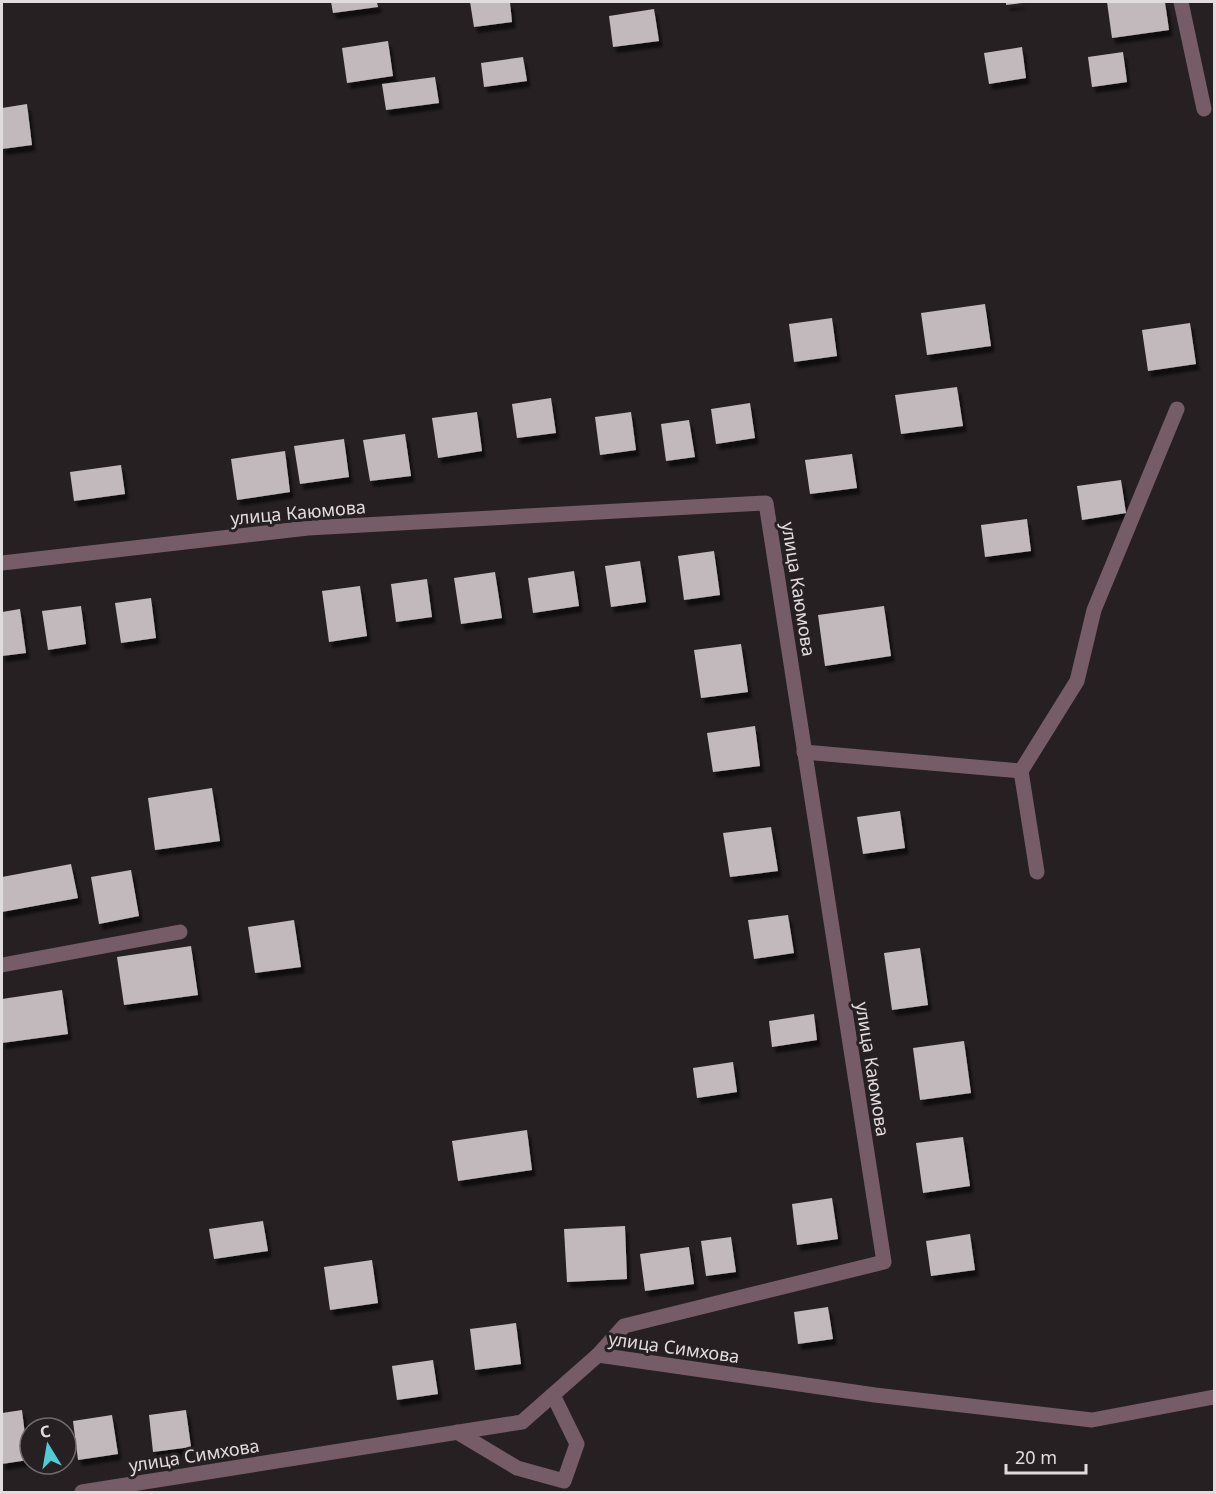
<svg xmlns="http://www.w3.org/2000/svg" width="1216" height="1494" viewBox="0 0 1216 1494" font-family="'Noto Sans',sans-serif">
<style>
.building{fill:#c2b9bc;filter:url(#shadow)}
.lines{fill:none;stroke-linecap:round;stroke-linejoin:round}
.minor{stroke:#765c67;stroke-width:15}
.labels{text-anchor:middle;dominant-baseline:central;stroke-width:6;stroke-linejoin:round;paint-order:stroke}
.street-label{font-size:18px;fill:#e0dbdd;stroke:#262022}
</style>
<defs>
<filter id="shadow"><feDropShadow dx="3.5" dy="6" stdDeviation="1.5" flood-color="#0009"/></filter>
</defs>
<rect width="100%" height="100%" fill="#262022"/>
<!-- building -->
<g class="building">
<polygon points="331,2 377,2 378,7 333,13"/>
<polygon points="470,2 510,2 512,22 474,27"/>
<polygon points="1006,2 1022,2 1022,3 1006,5"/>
<polygon points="1107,2 1165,2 1169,30 1112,38"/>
<polygon points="654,9 659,41 613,47 609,16"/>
<polygon points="388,41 393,76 347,83 342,48"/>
<polygon points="1022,47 1026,78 989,84 984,53"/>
<polygon points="1123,52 1127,82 1092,87 1088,57"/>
<polygon points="523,57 527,81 484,87 481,63"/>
<polygon points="435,77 439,103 386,110 382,84"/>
<polygon points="27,104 32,145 2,149 2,108"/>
<polygon points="985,304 991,346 927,355 921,313"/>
<polygon points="832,318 837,356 794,362 789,324"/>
<polygon points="1190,323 1196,364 1148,371 1142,330"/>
<polygon points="957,387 963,426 901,434 895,395"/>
<polygon points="551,398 556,433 517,438 512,404"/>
<polygon points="750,403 755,438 716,444 711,409"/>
<polygon points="477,412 482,451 438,458 432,418"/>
<polygon points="631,412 636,450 600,455 595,417"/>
<polygon points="689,420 695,457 666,461 661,424"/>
<polygon points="405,434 411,476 370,481 363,440"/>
<polygon points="344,439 349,477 300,484 294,446"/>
<polygon points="285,451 290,492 237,500 231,459"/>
<polygon points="852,454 857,488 810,494 805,460"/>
<polygon points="121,465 125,494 74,501 70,472"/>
<polygon points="1121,480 1126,513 1082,520 1077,486"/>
<polygon points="1027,519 1031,551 985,557 981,525"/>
<polygon points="714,551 720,595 684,600 678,556"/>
<polygon points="640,561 646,602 611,607 605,566"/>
<polygon points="574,571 579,606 533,613 528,578"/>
<polygon points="495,572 502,618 461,624 454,578"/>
<polygon points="427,579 432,617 396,622 391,584"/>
<polygon points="360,586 367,636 329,642 322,591"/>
<polygon points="151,598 156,638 121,643 115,603"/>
<polygon points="81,606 86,644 48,650 42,611"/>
<polygon points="884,606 891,656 825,666 818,615"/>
<polygon points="20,609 26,653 2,656 2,612"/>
<polygon points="741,644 748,692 701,698 694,650"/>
<polygon points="755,726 760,766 713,772 707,733"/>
<polygon points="212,788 220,841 155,850 148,798"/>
<polygon points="900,811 905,848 863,854 857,817"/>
<polygon points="771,827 778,871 730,877 723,833"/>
<polygon points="71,864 78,898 2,912 2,877"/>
<polygon points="131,870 139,916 99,924 91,877"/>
<polygon points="788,915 794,953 754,959 748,920"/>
<polygon points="294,920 301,967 255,973 248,927"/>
<polygon points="191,946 198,995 124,1005 117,957"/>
<polygon points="920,948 928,1005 892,1010 884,953"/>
<polygon points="62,990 68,1034 2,1043 2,999"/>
<polygon points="814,1014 817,1040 772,1047 769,1021"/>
<polygon points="964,1041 971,1093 920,1100 913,1048"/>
<polygon points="733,1062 737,1092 697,1098 693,1068"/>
<polygon points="527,1130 532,1170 458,1181 452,1141"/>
<polygon points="963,1137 970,1186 923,1193 916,1143"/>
<polygon points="832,1198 838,1239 797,1245 792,1204"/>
<polygon points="263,1221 268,1251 214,1259 209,1229"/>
<polygon points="625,1226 627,1279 567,1282 564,1229"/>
<polygon points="970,1234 975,1270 931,1276 926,1241"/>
<polygon points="731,1237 736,1272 706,1276 701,1241"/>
<polygon points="689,1247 694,1284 645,1291 640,1254"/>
<polygon points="372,1260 378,1303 330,1310 324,1267"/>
<polygon points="828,1307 833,1339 798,1344 794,1312"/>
<polygon points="516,1323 521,1364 475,1370 470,1329"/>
<polygon points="433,1360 438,1394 397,1400 392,1366"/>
<polygon points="22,1410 28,1460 2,1464 2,1413"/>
<polygon points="186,1410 191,1447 153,1452 149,1415"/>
<polygon points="112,1415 118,1454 78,1460 73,1421"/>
</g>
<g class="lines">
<!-- minor -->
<g class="minor">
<polyline points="1181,2 1204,109"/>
<polyline points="2,563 308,528 766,503 884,1262 624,1326 598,1355"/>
<polyline points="804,752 1021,771 1077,681 1094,610 1177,409"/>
<polyline points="1021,771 1037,872"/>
<polyline points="2,965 180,932"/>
<polyline points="457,1432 517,1468 564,1481 577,1444 553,1395"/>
<polyline points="82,1492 522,1422 598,1355 875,1395 1092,1420 1214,1397"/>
</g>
</g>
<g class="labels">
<!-- street labels -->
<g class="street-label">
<text transform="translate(298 512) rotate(-5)">улица Каюмова</text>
<text transform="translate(799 589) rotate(81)">улица Каюмова</text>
<text transform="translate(873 1069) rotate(81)">улица Каюмова</text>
<text transform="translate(674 1347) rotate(8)">улица Симхова</text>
<text transform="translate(194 1455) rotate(-9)">улица Симхова</text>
</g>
</g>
<!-- border -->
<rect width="1216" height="1494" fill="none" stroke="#e0dbdd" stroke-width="6"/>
<!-- north arrow -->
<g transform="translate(48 1446) rotate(349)"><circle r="28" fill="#262022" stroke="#706b6d" stroke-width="1.5"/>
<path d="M0-4.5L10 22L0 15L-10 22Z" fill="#51ccd4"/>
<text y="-9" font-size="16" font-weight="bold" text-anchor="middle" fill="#e0dbdd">С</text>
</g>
<!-- scale -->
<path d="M1006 1464v9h80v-9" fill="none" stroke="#e0dbdd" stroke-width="3"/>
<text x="1015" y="1464" font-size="18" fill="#e0dbdd" stroke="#262022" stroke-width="4.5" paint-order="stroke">20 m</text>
</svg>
